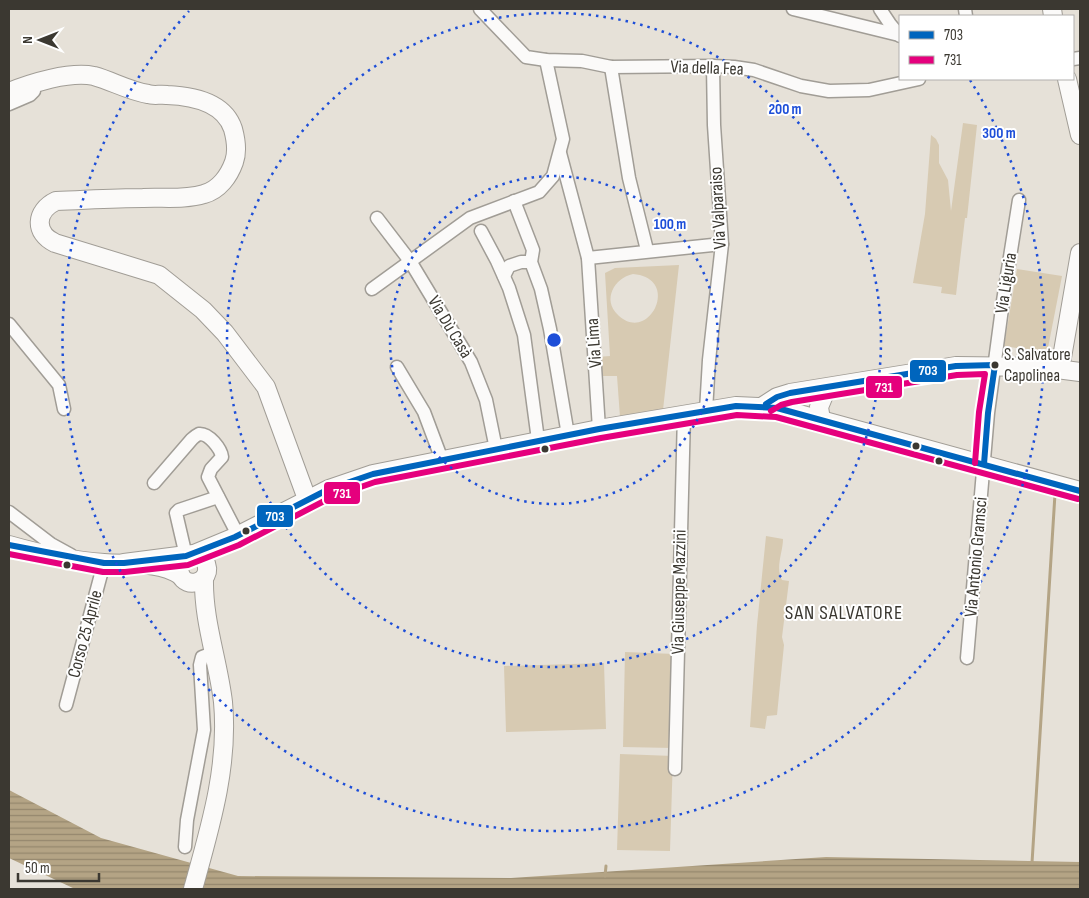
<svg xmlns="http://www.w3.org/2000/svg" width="1089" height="898" viewBox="0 0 1089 898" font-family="'Sofia Sans Condensed',sans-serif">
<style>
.green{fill:#d7cab2;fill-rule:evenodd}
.water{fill:url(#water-rules)}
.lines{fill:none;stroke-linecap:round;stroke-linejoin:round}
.stream{stroke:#b4a485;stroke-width:3}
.street-casing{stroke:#a19d96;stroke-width:15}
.secondary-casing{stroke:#a19d96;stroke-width:20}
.street{stroke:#fbfaf9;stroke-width:12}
.secondary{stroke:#fbfaf9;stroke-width:18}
.bus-1-casing{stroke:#fff;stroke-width:10}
.bus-2-casing{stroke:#fff;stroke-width:10}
.bus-1{stroke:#0065bd;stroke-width:6}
.bus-2{stroke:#e5007d;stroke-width:6}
.ring{fill:none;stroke:#1d4ed8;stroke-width:2.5;stroke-dasharray:2.5 5}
.bus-dot{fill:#3b3831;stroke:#fff;stroke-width:2}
.labels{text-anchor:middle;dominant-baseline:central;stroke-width:4;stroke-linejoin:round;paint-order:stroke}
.bus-label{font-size:17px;fill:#3b3831;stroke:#fff;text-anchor:start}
.street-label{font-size:18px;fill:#3b3831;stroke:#fff}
.quarter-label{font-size:20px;letter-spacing:1px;fill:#3b3831;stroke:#fff}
.centre{fill:#1d4ed8;stroke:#fff;stroke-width:2.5}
.ring-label{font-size:15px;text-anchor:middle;font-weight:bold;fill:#1d4ed8;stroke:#fff;stroke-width:4;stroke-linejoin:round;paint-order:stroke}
.line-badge{stroke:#fff;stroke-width:2}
.badge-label{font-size:14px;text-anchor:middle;font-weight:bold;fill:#fff}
</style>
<defs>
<pattern id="water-rules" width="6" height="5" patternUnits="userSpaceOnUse" patternTransform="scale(1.25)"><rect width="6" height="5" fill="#b4a485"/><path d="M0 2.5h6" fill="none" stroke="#94876d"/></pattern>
</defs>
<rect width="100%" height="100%" fill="#e6e1d8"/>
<!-- green -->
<g class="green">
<polygon points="963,123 977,125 967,218 965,218 956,295 941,293 942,287 913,283 925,214 931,135 936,139 939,145 939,163 948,180 951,211"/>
<path d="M679,265L663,410L620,417L617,376H598L597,357L610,356L605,273L615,268ZM633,274C682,278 649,345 618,315C602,300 614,278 633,274Z"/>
<polygon points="1017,269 1062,276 1047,353 1004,346"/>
<path d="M766,536L783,539C783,552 775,568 782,580L789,581L782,637L784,645L777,715L767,716L765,729L750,727L757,625Z"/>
<polygon points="625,652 675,654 673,748 623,747"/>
<polygon points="604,663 606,729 506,732 504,666"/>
<polygon points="620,754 673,756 670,851 617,850"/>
</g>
<!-- water -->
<polygon class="water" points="9,790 101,838 238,876 511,878 826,857 1080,862 1080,889 75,889 9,858"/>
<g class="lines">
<!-- stream -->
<g class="stream">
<polyline points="1032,863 1055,494"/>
<polyline points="605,876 606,866"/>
</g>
<!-- street casing -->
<g class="street-casing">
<g id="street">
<polyline points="480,9 526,57 546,60 582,61 611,67 713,66 734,67 754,70 801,86 829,91 869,90 919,79"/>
<polyline points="793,9 899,35"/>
<polyline points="880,9 890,24 900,36"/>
<polyline points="965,9 966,16"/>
<polyline points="1073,59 1080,58"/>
<polyline points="611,67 629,178 647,250"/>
<polyline points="9,104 30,95 34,91 34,83"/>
<polyline points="560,153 588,258 599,429"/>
<polyline points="514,201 533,250 531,262 541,289 550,329 568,435"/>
<polyline points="377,218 410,261 471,362 486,400 496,449"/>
<polyline points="481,231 497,261 509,288 524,335 538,440"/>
<polyline points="588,258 722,244"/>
<polyline points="504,276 509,266 521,262 531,262"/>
<polyline points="372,289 470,218 539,192 553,176 563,139 546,60"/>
<polyline points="9,324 59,385 64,409"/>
<polyline points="397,367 424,412 442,460"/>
<polyline points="706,411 709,360 722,244 714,125 713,66"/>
<path d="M154,483L192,439C194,437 197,435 199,434C209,433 221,449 222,457L211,469L208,477L238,535"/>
<polyline points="9,512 51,544 71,555"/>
<polyline points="186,556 176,513 179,510 218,497"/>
<polyline points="967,658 988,413 1003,301 1019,200"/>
<polyline points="66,705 104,563"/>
<polyline points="675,769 684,414"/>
<polyline points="185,847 187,820 204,730 200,665 202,657 215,652"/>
</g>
</g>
<!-- secondary casing -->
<g class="secondary-casing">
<g id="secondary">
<polyline points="1052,9 1053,16"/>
<polyline points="1067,79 1080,135"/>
<path d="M9,92C31,83 70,71 94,76C112,81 129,91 148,94C154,96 160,94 167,95C192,96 224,102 233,129C236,140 238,151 234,162C229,176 219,190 204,194C185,200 163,197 143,198C114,198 85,200 56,201C35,211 34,233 55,243L159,275L203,310L225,333L266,387L307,499"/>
<polyline points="1060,369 1080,253"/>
<polyline points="763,406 777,397 790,393 956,366 1041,367 1080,372"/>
<polyline points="821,420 819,407 824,395"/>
<path d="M9,545C37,553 75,561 104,563C129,565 158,561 180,575"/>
<polyline points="124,563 194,554 235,537 329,489 373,474 599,429 736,406 777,408 1080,491"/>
<path d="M180,564C174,593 219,586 204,559L194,554"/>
<path d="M193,889C210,828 229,766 223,702C218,660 203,621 204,578"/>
</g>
</g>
<!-- street -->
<use href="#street" class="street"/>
<!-- secondary -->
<use href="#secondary" class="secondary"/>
<!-- bus-1 casing -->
<g class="bus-1-casing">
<g id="bus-1">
<polyline points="766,404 777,397 790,393 956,366 995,365 988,413 984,464"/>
<polyline points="9,545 104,563 124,563 186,556 235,537 329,489 373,474 599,429 736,406 777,408 1080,491"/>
</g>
</g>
<!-- bus-2 casing -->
<g class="bus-2-casing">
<g id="bus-2">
<polyline points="771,411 781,405 792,402 957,375 985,374 979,412 975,463"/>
<polyline points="9,554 103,572 125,572 188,565 239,545 332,497 375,482 601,438 737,415 776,417 1078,499"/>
</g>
</g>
<!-- bus-1 -->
<use href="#bus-1" class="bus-1"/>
<!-- bus-2 -->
<use href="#bus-2" class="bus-2"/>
</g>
<!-- distance rings -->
<g class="ring">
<circle cx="554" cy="340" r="164"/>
<circle cx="554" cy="340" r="327"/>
<path d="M970 80A491 491 0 1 1 189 11"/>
</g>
<!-- markers -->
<g class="bus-dot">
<circle cx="995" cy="365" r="4.5"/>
<circle cx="916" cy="446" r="4.5"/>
<circle cx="545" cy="449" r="4.5"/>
<circle cx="939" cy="461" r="4.5"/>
<circle cx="246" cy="531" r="4.5"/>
<circle cx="67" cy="565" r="4.5"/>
</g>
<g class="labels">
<!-- bus labels -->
<g class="bus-label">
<text x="1004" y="355">S. Salvatore<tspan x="1004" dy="21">Capolinea</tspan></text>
</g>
<!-- street labels -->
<g class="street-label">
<text transform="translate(707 68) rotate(2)">Via della Fea</text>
<text transform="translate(718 208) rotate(-93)">Via Valparaiso</text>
<text transform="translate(1006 283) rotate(-81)">Via Liguria</text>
<text transform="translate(450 327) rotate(59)">Via Dù Casà</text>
<text transform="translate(594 343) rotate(-94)">Via Lima</text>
<text transform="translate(976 557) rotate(-85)">Via Antonio Gramsci</text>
<text transform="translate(679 592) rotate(-89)">Via Giuseppe Mazzini</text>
<text transform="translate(85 634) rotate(-75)">Corso 25 Aprile</text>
</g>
<!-- quarter labels -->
<g class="quarter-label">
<text x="844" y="613">SAN SALVATORE</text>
</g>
</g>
<circle cx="554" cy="340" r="8" class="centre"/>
<g class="ring-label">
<text x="785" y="114">200 m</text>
<text x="999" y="138">300 m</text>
<text x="670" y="229">100 m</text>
</g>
<g class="line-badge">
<rect x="909" y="359" width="38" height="24" rx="5" fill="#0065bd"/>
<rect x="865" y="375" width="38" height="24" rx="5" fill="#e5007d"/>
<rect x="323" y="481" width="38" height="24" rx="5" fill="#e5007d"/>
<rect x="256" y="504" width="38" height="24" rx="5" fill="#0065bd"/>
</g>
<g class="badge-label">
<text x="928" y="375">703</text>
<text x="884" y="392">731</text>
<text x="342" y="498">731</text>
<text x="275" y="521">703</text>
</g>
<!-- border -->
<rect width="1089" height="898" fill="none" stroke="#3b3831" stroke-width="20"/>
<!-- legend -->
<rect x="899" y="15" width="175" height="65" fill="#ffffff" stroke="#b1afad"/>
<rect x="909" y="31" width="25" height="8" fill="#0065bd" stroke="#b1afad"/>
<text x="944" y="40" font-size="15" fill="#3b3831">703</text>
<rect x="909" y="56" width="25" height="8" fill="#e5007d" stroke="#b1afad"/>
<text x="944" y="65" font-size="15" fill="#3b3831">731</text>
<!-- north arrow -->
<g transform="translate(40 40) rotate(270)" stroke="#ffffff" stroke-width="4" paint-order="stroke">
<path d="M0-4L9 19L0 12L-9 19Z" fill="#3b3831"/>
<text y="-8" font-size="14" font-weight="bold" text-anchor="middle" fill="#3b3831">N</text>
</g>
<!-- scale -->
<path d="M18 873v8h81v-8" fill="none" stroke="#3b3831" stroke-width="2.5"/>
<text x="25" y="873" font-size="15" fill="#3b3831" stroke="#ffffff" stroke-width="4" paint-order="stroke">50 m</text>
</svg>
